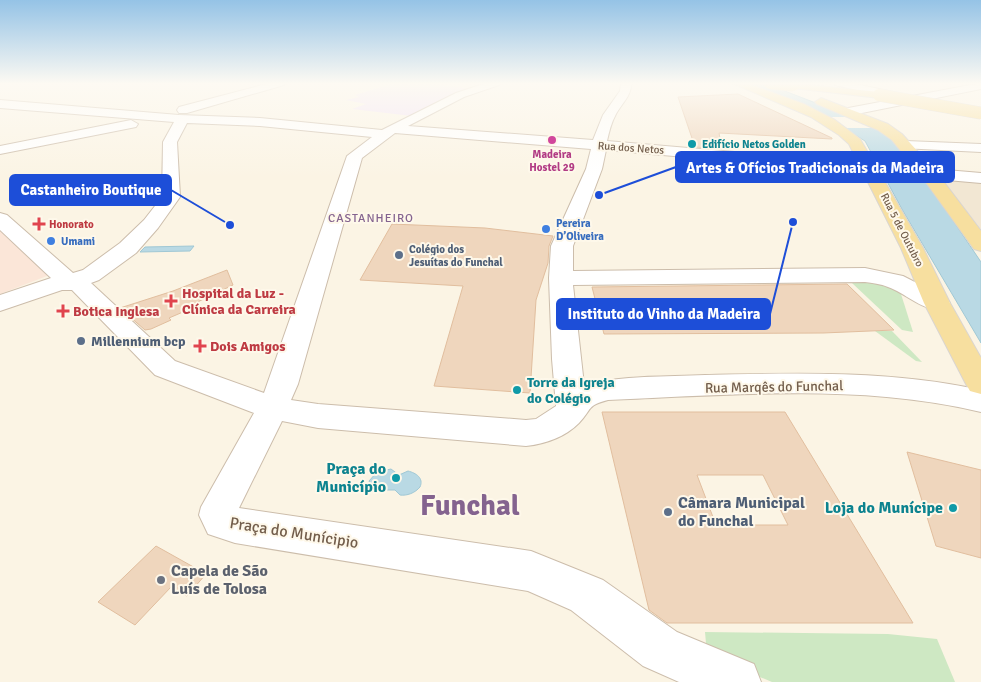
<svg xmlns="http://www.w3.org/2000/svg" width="981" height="682" viewBox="0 0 981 682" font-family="Signika,sans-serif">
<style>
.residential{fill:#f2e7d3}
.commercial{fill:#fbe6d8}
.education{fill:#f1e1f7}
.green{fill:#cee8c3}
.water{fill:#b9d9e4;stroke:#a0c8d5}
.pier{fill:#fbf4e4}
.building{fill:#efd6bd;stroke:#e1be9e;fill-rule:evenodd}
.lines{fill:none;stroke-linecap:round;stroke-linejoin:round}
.minor-casing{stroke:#ccbdab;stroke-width:2}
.major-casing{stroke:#dad5d0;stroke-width:2}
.minor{fill:#fff;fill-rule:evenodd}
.major{fill:#f7df9f;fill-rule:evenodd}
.major-bridge-casing{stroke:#dad5d0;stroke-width:13;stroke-linecap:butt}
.major-bridge{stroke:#f7df9f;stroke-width:12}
.hotel-dot{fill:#d1479c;stroke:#fef8ea;stroke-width:2}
.culture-dot{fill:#0f9aa8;stroke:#fef8ea;stroke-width:2}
.health-dot{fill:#e0444e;stroke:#fef8ea;stroke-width:2}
.shop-dot{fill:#3f7fe0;stroke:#fef8ea;stroke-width:2}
.service-dot{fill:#5c6f8a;stroke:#fef8ea;stroke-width:2}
.worship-dot{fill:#6b7280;stroke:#fef8ea;stroke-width:2}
.labels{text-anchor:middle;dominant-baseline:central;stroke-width:4;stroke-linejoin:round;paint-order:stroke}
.far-culture-label{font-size:11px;font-weight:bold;fill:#0d838f;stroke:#fef8ea;text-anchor:start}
.far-street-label{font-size:11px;fill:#725d4b;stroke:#fef8ea}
.far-hotel-label{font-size:11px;font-weight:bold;fill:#b23c85;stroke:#fef8ea}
.far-shop-label{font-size:11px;font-weight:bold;fill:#366cbe;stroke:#fef8ea;text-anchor:start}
.far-health-label{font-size:11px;font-weight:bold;fill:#be3a42;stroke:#fef8ea;text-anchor:start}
.far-service-label{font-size:11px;font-weight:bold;fill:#4e5e75;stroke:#fef8ea;text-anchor:start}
.far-neighbourhood-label{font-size:12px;letter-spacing:1px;fill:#84638f;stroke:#fef8ea}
.health-label{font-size:14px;font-weight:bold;fill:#be3a42;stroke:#fef8ea;text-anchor:start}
.service-label{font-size:14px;font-weight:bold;fill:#4e5e75;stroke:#fef8ea;text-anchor:start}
.culture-label{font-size:14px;font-weight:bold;fill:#0d838f;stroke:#fef8ea;text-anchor:start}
.street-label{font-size:14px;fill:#725d4b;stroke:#fef8ea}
.near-culture-label{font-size:16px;font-weight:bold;fill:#0d838f;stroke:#fef8ea;text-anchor:end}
.near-service-label{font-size:16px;font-weight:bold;fill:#4e5e75;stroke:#fef8ea;text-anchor:start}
.near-street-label{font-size:16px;fill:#725d4b;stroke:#fef8ea}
.near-worship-label{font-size:16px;font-weight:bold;fill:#5b616d;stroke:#fef8ea;text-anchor:start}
.near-town-label{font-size:29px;font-weight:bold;fill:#84638f;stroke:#fef8ea}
.leader{fill:none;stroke:#1d4ed8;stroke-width:2}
.callout-dot{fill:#1d4ed8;stroke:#fef8ea;stroke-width:2}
.callout{fill:#1d4ed8;stroke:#1d4ed8;stroke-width:2}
.callout-label{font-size:15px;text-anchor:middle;font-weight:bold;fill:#fff}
</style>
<rect width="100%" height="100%" fill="#fbf4e4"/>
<!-- residential -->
<polygon class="residential" points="940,178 981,180 981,229"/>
<!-- commercial -->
<polygon class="commercial" points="0,228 47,274 47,276 0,294"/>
<!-- education -->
<polygon class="education" points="395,83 429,83 471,89 412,116 352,109 366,104 346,100 359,97 355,95"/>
<!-- green -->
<g class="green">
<polygon points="875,282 897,290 901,294 913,332 902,330 852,283"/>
<polygon points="875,331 892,331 922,362 916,361"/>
<polygon points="705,632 888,634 937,639 955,682 772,682 707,655"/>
</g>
<!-- water -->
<g class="water">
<polygon points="745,83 764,83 852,117 889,135 923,176 981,262 981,343 903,211 865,141 828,118"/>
<polygon points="194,246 190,251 140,252 145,247"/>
<path d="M391,469L399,475L408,471C416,473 424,478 420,487C415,493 407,496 400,495L395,490H387L382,493L372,487L369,481L377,472Z"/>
</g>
<!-- pier -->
<polygon class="pier" points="828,117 852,117 877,128 847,128"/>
<!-- building -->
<g class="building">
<polygon points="738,94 832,138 832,139 719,133 722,149 695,147 678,97"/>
<polygon points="392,224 485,228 553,236 549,246 548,263 536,300 530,393 434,386 463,286 360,280"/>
<polygon points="227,270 233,285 187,307 190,309 169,318 171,320 151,329 145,330 120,308 173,291"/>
<polygon points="847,284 894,330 823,333 604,334 592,287"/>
<path d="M602,412H785L913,623H667L649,610ZM697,475H763L788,525H716Z"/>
<polygon points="907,452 981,470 981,558 936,546"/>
<polygon points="156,546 206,574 187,596 171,587 135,625 98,602"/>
</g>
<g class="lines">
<!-- minor casing -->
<g class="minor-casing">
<g id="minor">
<polygon points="270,83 285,83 284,85 187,113 179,113 177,110 179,107"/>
<path d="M486,83H500L499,85L464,97L408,126L593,140L603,115L620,91L621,83H631C632,95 622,103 616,114C611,123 609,132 607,141L981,173V183L606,150L602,169L573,246V271L865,268L903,276L946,298L950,303L946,308C924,314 908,294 888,287C881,284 872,283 865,282L573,285L584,385C623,375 665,377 705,375C797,373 890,370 981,390V412C860,383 732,395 608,400C586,406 593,408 579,423C565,437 545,444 526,446L318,428L282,421L239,508L531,551L603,580L677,632L754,664L761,682H679L643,666L571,610L528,591L235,543L208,534L199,515L201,507L254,413L155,375L72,290H62L0,311V295L51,278L0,230V213L7,215L73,273L83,270L120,243L144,220L162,197L163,142L174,122L0,108V100L179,115L260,118L382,130L456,93ZM187,123L260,126L372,137L347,156L264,393L175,361L91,283L99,280L136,253L158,228L180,197L177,142ZM395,133L591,149L586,169L551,246L549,278L552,359L556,406L536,419L526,420L318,404L291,400L298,384L362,158Z"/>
<polygon points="834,83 851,83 912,96 981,83 981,89 847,116 841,112 843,109 896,99 835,85"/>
<polygon points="131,120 138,124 136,127 0,154 0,146"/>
<polygon points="906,141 981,144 981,152 901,148 899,145 901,142"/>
</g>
</g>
<!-- major casing -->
<g class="major-casing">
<g id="major">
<polygon points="732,83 746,83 804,104 835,120 860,139 923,248 950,303 981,358 981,394 970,391 966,384 924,303 901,248 849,144 839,135 811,117"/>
<polygon points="790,83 879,92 885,95 879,98 793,88 788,85"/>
<polygon points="821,98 888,124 902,134 937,173 981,231 981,251 974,249 925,181 892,140 878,130 817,104 815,102"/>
</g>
</g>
<!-- minor -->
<use href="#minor" class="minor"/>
<!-- major -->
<use href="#major" class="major"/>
<!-- major-bridge casing -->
<g class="major-bridge-casing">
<g id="major-bridge">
<polyline points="770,83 793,85"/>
<polyline points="879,95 981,113"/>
</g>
</g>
<!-- major-bridge -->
<use href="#major-bridge" class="major-bridge"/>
</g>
<!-- sky -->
<linearGradient id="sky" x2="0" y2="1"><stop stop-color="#95c3e6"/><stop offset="0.47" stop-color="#fdfaf3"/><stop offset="1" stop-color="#fdfaf3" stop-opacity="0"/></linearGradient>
<rect width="981" height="178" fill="url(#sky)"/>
<!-- markers -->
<circle class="hotel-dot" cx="552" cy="140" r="5"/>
<g class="culture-dot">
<circle cx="692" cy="144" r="5"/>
<circle cx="517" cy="390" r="5"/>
<circle cx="396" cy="478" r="5"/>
<circle cx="953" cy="508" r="5"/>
</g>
<g class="health-dot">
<path d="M36.5 216.5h5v5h5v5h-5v5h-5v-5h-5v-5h5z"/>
<path d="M168.5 293.5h5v5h5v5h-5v5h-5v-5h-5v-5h5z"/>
<path d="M60.5 303.5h5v5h5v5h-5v5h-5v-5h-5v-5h5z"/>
<path d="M197.5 338.5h5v5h5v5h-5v5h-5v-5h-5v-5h5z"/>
</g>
<g class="shop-dot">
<circle cx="546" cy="229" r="5"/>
<circle cx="51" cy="241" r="5"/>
</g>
<g class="service-dot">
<circle cx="399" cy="255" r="5"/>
<circle cx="81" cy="341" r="5"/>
<circle cx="668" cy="512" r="5"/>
</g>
<circle class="worship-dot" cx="161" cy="580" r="5"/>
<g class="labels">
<!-- far-culture labels -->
<g class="far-culture-label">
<text x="702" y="144">Edifício Netos Golden</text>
</g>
<!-- far-street labels -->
<g class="far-street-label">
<text transform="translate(631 148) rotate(4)">Rua dos Netos</text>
<text transform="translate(902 230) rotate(63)">Rua 5 de Outubro</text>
</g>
<!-- far-hotel labels -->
<g class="far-hotel-label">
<text x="552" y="154">Madeira<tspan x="552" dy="13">Hostel 29</tspan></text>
</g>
<!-- far-shop labels -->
<g class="far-shop-label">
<text x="556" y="223">Pereira<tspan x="556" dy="13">D’Oliveira</tspan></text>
<text x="61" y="241">Umami</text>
</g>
<!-- far-health labels -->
<g class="far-health-label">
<text x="49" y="224">Honorato</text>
</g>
<!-- far-service labels -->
<g class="far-service-label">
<text x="409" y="249">Colégio dos<tspan x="409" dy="13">Jesuítas do Funchal</tspan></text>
</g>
<!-- far-neighbourhood labels -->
<g class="far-neighbourhood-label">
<text x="371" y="218">CASTANHEIRO</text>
</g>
<!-- health labels -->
<g class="health-label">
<text x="182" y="293">Hospital da Luz -<tspan x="182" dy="16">Clínica da Carreira</tspan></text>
<text x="73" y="311">Botica Inglesa</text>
<text x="210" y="346">Dois Amigos</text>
</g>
<!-- service labels -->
<g class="service-label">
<text x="91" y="341">Millennium bcp</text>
</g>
<!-- culture labels -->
<g class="culture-label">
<text x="527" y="382">Torre da Igreja<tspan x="527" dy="16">do Colégio</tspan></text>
</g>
<!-- street labels -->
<g class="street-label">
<text transform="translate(774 387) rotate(-1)">Rua Marqês do Funchal</text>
</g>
<!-- near-culture labels -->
<g class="near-culture-label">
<text x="386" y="469">Praça do<tspan x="386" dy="18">Município</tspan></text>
<text x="943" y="508">Loja do Munícipe</text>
</g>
<!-- near-service labels -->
<g class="near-service-label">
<text x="678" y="503">Câmara Municipal<tspan x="678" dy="18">do Funchal</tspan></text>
</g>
<!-- near-street labels -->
<g class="near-street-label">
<text transform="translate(294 533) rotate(9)">Praça do Munícipio</text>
</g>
<!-- near-worship labels -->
<g class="near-worship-label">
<text x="171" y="571">Capela de São<tspan x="171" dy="18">Luís de Tolosa</tspan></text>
</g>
<!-- near-town labels -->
<g class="near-town-label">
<text x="470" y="505">Funchal</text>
</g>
</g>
<!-- callouts -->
<path class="leader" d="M599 195L676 167M230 225L171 190M793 222L770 314"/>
<g class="callout-dot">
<circle cx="599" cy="195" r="5"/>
<circle cx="230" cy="225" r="5"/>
<circle cx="793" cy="222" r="5"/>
</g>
<g class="callout">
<rect x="676" y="152" width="278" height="30" rx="5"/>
<rect x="10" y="175" width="161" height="30" rx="5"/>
<rect x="557" y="299" width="213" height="30" rx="5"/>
</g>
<g class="callout-label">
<text x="815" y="173">Artes &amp; Ofícios Tradicionais da Madeira</text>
<text x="91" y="195">Castanheiro Boutique</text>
<text x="664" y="319">Instituto do Vinho da Madeira</text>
</g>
</svg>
